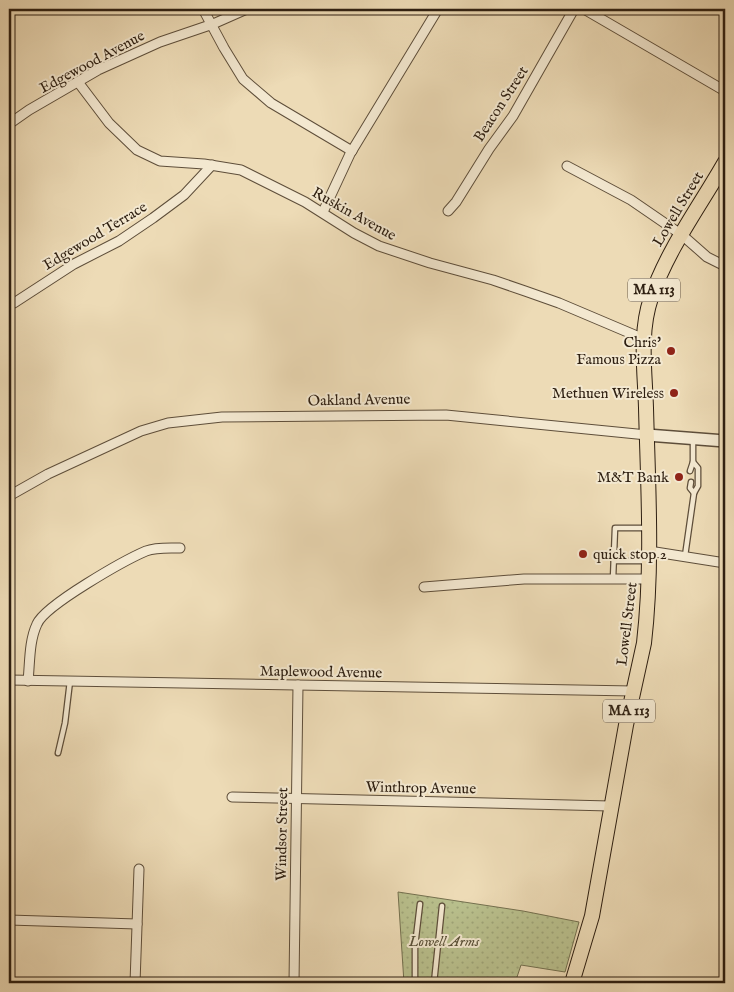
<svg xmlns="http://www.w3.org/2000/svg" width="734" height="992" viewBox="0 0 734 992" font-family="'IM FELL English',serif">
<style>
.garden{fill:url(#garden-dots);stroke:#74704f}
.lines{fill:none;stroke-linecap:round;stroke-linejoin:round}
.service-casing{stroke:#5e4e3a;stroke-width:7}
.minor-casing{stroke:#5e4e3a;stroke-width:11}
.tertiary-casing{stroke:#5e4e3a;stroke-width:14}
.primary-casing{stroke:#2e1f11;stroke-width:16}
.service{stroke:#f3e8d0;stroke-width:4.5}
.minor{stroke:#f3e8d0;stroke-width:9}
.tertiary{stroke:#f3e8d0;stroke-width:11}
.primary{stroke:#eddbb6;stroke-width:14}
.poi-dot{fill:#8f2418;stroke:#f3e8d0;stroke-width:2}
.labels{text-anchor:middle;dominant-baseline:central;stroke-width:4;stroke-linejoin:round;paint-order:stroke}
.shield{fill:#f3e8d0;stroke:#695b4a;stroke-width:1}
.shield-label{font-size:14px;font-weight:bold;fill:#2e1f11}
.street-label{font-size:15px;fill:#2e1f11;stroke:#f3e8d0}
.poi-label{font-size:15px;fill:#2e1f11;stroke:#f3e8d0;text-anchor:end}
.park-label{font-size:15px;font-style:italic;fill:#584f36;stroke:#f3e8d0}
</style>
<defs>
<pattern id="garden-dots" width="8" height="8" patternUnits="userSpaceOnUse" patternTransform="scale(1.25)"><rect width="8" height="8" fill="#b9c08d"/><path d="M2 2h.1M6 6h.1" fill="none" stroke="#9fa579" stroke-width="1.8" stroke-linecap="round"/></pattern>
</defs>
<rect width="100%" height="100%" fill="#eddbb6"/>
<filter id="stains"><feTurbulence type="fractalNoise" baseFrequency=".004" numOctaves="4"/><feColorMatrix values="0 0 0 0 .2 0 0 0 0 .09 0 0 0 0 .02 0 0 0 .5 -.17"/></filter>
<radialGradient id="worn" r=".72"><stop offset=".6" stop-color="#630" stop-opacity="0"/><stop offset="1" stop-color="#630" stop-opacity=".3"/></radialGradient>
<!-- garden -->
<polygon class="garden" points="398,892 523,911 579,922 565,972 521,965 515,983 404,983"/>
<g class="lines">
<!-- service casing -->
<g class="service-casing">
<g id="service">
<polyline points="690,471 693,462"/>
<polyline points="691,482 690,488 694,493"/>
<polyline points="685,556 694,493 698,486 698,468 693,462 693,440"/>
<polyline points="614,561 648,561"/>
<polyline points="613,579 615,528 647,528"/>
<polyline points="58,753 65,723 70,681"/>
<polyline points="415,983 415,946 420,904"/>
<polyline points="434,983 442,906"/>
</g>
</g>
<!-- minor casing -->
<g class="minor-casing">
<g id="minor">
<polyline points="203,9 224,48 243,79 271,103 352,151"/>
<polyline points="584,9 725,91"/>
<polyline points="78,82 109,123 137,150 160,161 204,164 241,170 305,202 354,233 379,246 430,263 493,280 525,291 559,303 644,339"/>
<polyline points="9,124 29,110 98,70 160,42 213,24 247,9"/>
<polyline points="567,166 631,200 682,235 707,257 725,266"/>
<polyline points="448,211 456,202 489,149 513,116 574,9"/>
<polyline points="323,212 350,154 438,9"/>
<polyline points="9,301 14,303 74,264 119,241 153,218 184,195 212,165"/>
<polyline points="9,496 48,474 141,431 168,423 222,417 446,415 647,435"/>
<polyline points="649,551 725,563"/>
<polyline points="424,587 524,579 649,579"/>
<polyline points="9,680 633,691"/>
<path d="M28,681C30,662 29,641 37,624C45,605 125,560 146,551C156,547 169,548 180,548"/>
<polyline points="232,797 610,806"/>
<polyline points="9,920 137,924"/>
<polyline points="135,983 139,869"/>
<polyline points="294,983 298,685"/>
</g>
</g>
<!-- tertiary casing -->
<g class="tertiary-casing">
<polyline id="tertiary" points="647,435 725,441"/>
</g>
<!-- primary casing -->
<g class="primary-casing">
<path id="primary" d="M572,983L592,916L626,725L644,643C653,565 648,486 646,408C645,372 639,333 651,298C667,250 700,206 725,162"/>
</g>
<!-- service -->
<use href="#service" class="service"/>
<!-- minor -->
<use href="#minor" class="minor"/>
<!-- tertiary -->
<use href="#tertiary" class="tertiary"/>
<!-- primary -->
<use href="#primary" class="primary"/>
</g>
<!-- markers -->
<g class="poi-dot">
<circle cx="671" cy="351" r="5"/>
<circle cx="674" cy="393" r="5"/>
<circle cx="679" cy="477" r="5"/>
<circle cx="583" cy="554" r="5"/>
</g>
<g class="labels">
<!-- shield labels -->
<g class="shield">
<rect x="628" y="278.5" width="52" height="23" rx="4"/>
<rect x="603" y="699.5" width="52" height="23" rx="4"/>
</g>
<g class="shield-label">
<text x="654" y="290">MA 113</text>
<text x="629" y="711">MA 113</text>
</g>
<!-- street labels -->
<g class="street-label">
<text transform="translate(92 62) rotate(-28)">Edgewood Avenue</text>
<text transform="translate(501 104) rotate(-57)">Beacon Street</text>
<text transform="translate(678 209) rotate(-59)">Lowell Street</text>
<text transform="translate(354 214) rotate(29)">Ruskin Avenue</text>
<text transform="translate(95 236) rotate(-31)">Edgewood Terrace</text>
<text transform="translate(359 400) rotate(-1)">Oakland Avenue</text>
<text transform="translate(627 624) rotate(-83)">Lowell Street</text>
<text transform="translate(321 672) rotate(1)">Maplewood Avenue</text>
<text transform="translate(421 788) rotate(1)">Winthrop Avenue</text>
<text transform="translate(282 834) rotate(-89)">Windsor Street</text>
</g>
<!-- poi labels -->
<g class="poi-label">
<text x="661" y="342">Chris'<tspan x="661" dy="17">Famous Pizza</tspan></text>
<text x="664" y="393">Methuen Wireless</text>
<text x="669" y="477">M&amp;T Bank</text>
<text x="593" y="554" text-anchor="start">quick stop 2</text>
</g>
<!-- park labels -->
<g class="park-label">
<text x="444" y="941">Lowell Arms</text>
</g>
</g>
<!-- margin -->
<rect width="734" height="992" fill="none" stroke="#eddbb6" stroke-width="30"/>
<rect x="10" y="10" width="714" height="972" fill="none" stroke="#2e1f11" stroke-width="2.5"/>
<rect x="15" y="15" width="704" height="962" fill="none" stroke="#2e1f11"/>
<rect width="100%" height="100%" filter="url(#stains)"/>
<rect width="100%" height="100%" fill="url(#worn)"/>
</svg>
